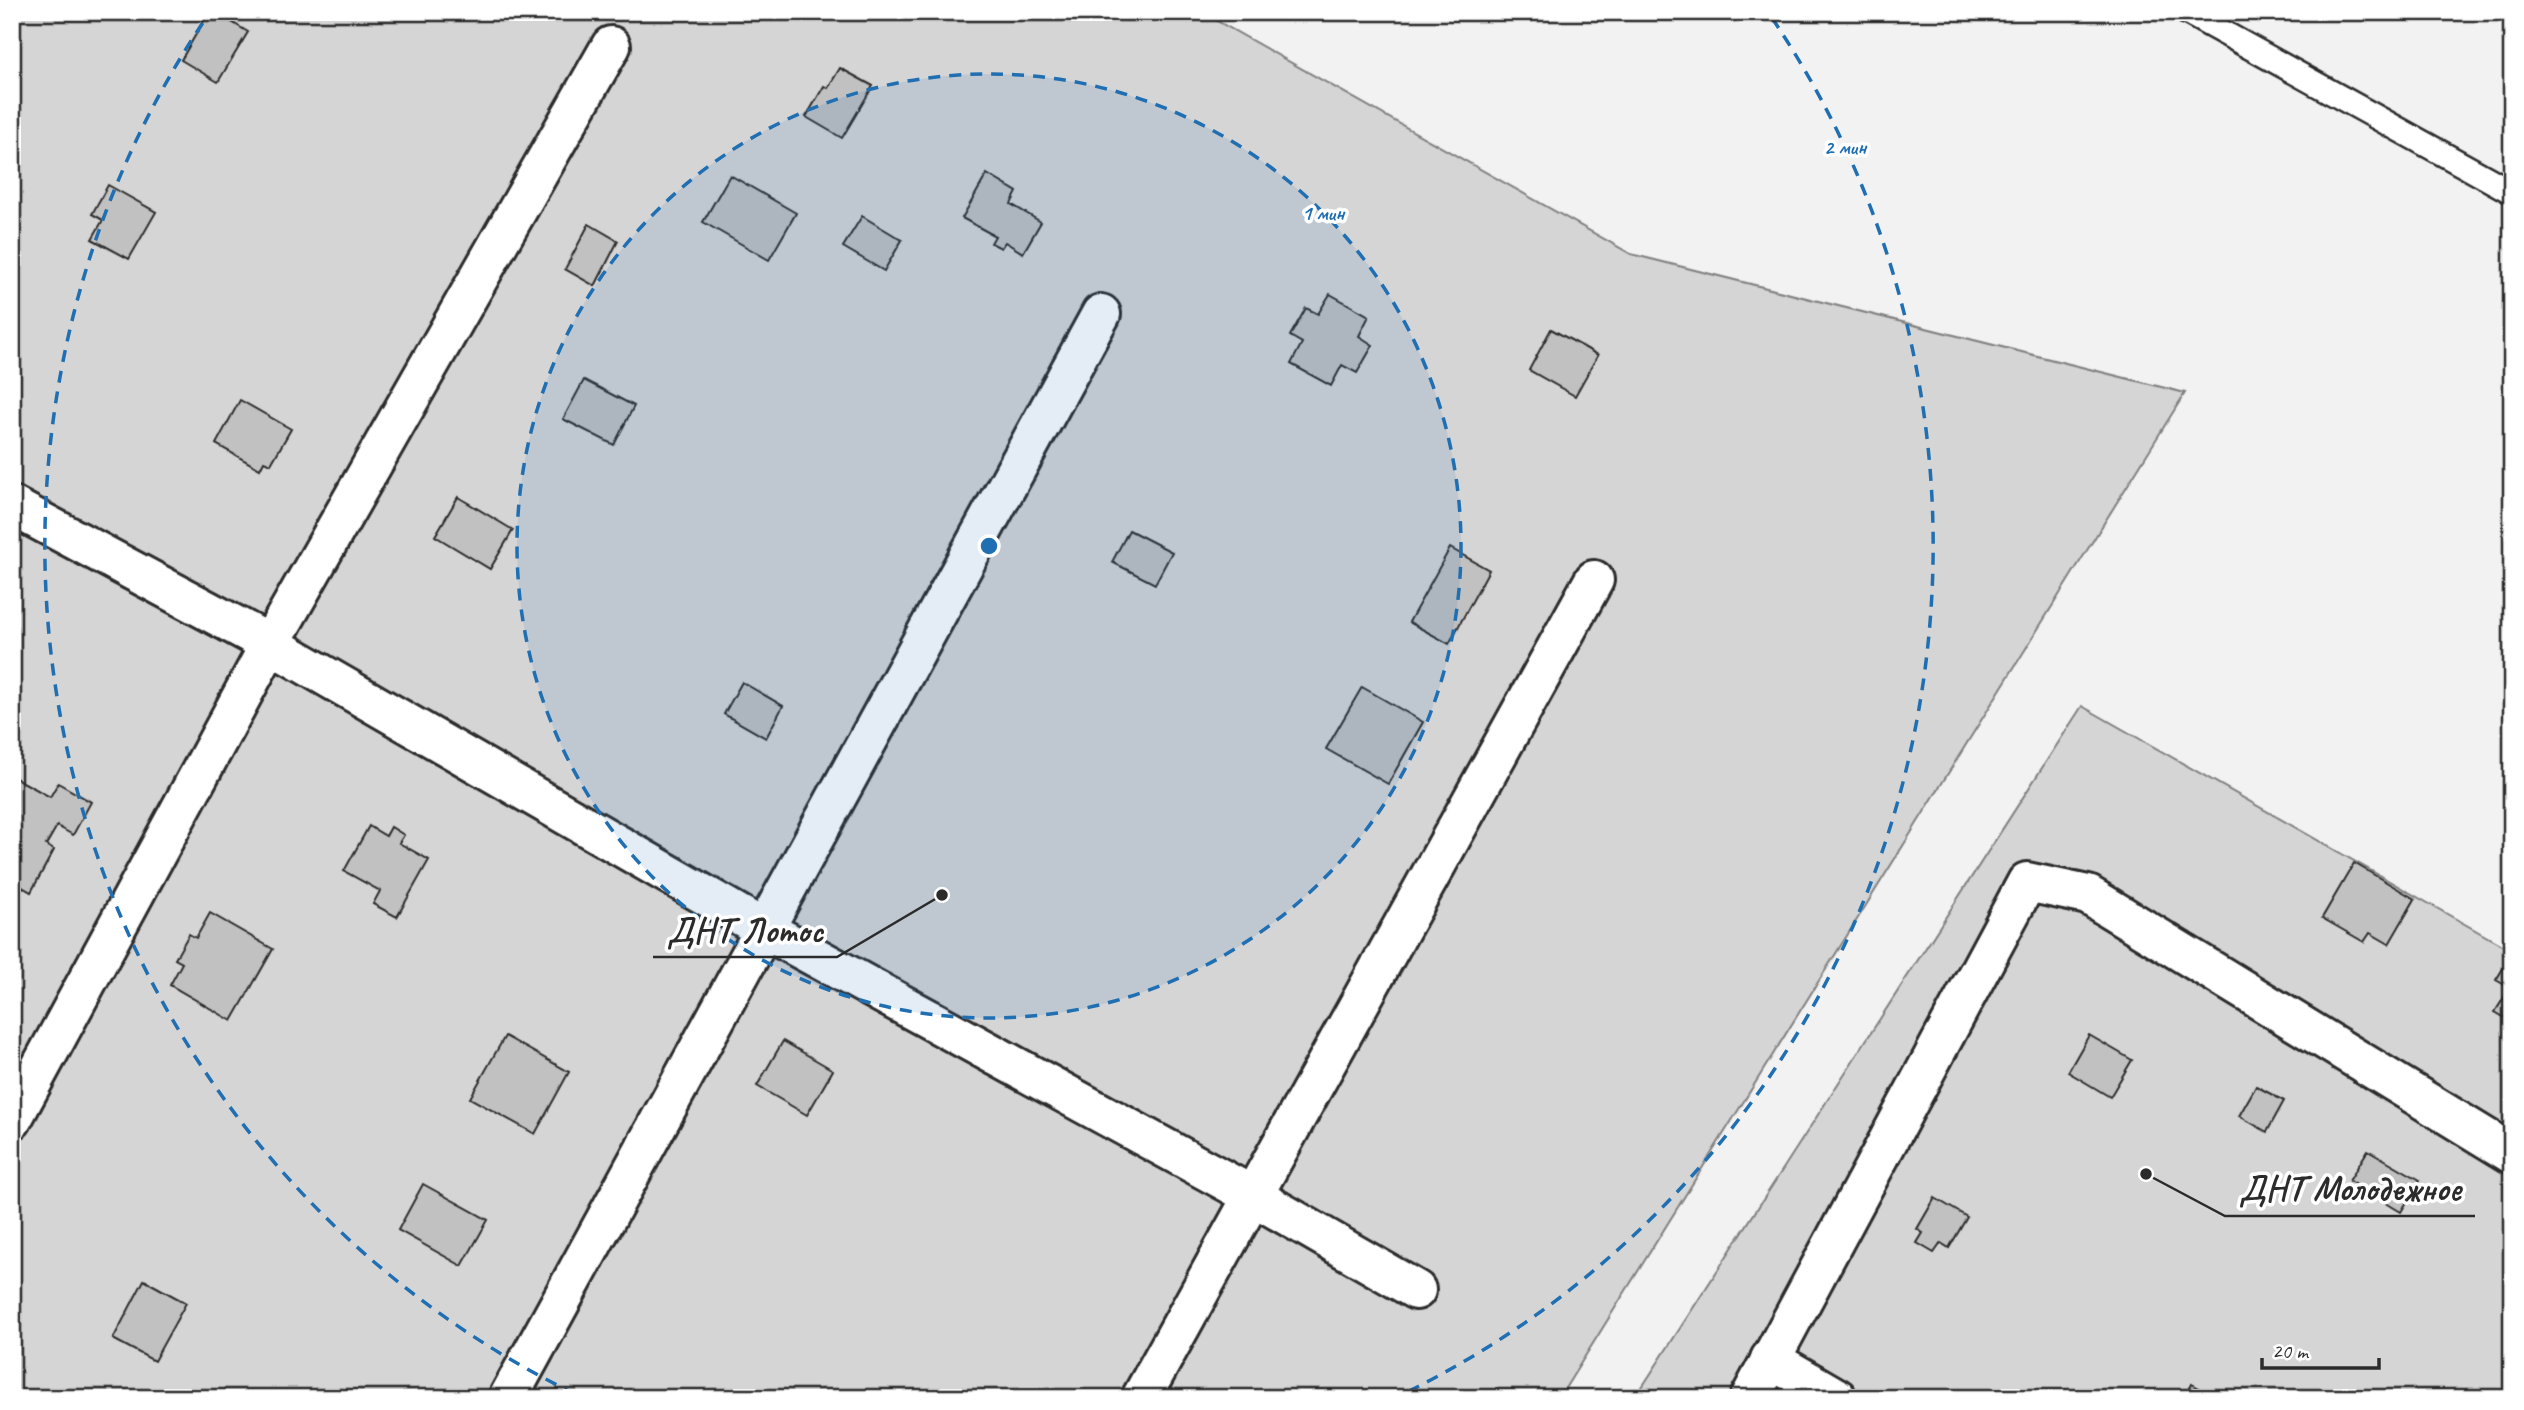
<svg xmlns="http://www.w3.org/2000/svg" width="2524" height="1410" viewBox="0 0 2524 1410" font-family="Caveat,sans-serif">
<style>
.green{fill:#d5d5d5;stroke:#808080;stroke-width:2}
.building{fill:#c1c1c1;stroke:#2b2b2b;stroke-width:2}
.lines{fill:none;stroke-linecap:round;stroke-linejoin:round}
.lane-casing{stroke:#2b2b2b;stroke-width:28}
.street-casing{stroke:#2b2b2b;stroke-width:44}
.lane{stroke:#fff;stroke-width:23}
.street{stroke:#fff;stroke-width:38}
.ring{fill:none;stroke:#1f6fb2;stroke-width:3.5;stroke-dasharray:12 9}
.centre{fill:#1f6fb2;stroke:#fff;stroke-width:3.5}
.ring-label{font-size:21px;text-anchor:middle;font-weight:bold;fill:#1f6fb2;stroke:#fff;stroke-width:7;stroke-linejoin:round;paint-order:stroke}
.leader{fill:none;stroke:#2b2b2b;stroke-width:2.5}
.callout-dot{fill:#2b2b2b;stroke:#fff;stroke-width:2.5}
.callout-label{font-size:35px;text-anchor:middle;font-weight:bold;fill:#2b2b2b;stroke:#fff;stroke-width:7;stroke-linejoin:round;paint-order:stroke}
</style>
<rect width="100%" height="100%" fill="#f2f2f2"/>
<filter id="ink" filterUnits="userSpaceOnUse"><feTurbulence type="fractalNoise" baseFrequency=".0143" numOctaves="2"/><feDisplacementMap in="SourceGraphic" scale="14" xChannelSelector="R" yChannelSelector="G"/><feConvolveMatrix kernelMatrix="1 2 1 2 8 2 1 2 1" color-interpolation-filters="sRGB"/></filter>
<g filter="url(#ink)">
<!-- green -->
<g class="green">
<polygon points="12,12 1201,12 1631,254 2185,393 1559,1398 12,1398"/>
<polygon points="2082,706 2512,951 2512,1398 1635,1398"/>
</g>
<!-- building -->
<g class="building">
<polygon points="209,12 215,12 248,32 218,82 181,60"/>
<polygon points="840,68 873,86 842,138 806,117 824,86 828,88"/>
<polygon points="987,174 1017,192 1011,204 1041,222 1023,253 1005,242 1001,248 991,243 995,236 962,218"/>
<polygon points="730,175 796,213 769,260 703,222"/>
<polygon points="108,185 156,212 129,259 92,239 103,220 92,214"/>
<polygon points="862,216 902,240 884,271 843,247"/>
<polygon points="589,224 618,241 595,286 565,269"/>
<polygon points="1330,294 1369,316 1359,336 1373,345 1357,373 1342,365 1331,386 1291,364 1302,343 1290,336 1306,308 1318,314"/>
<polygon points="1551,329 1598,355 1575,396 1529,370"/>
<polygon points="584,380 634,406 614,445 563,419"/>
<polygon points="240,400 291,429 271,464 264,461 260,469 216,444"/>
<polygon points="458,497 513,530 490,569 435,536"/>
<polygon points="1129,530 1172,552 1155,584 1112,562"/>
<polygon points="1450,548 1489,570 1449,644 1409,622"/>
<polygon points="742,682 783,706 766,738 724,714"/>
<polygon points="1362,687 1423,722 1388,784 1326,749"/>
<polygon points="12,776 50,797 58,783 91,802 73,835 57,826 46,845 54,850 31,892 12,881"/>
<polygon points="369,826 386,836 391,827 404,835 399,843 429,860 397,917 373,904 380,891 344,871"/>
<polygon points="2354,863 2415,899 2389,944 2370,933 2364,942 2322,918"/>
<polygon points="210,913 273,949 232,1021 170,985 182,963 175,959 189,934 196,938"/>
<polygon points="2512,954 2512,1022 2495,1012 2510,988 2496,980"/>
<polygon points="2089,1035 2132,1060 2110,1097 2068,1072"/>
<polygon points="505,1036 569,1072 535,1134 470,1098"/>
<polygon points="783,1041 833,1070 807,1115 757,1086"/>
<polygon points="2256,1086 2284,1101 2267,1132 2239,1116"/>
<polygon points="2368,1150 2420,1180 2401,1212 2349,1181"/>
<polygon points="423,1184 488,1220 462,1266 398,1230"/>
<polygon points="1935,1198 1967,1217 1949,1248 1941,1243 1934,1253 1917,1243 1923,1233 1917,1229"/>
<polygon points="144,1280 186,1303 154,1361 113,1339"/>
<polygon points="2192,1384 2217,1398 2185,1398"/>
</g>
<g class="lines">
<!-- lane casing -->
<g class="lane-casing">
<polyline id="lane" points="2186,12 2512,192"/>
</g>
<!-- street casing -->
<g class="street-casing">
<g id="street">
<polyline points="12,506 270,644 762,928 1253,1196 1416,1290"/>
<polyline points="12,1120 270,644 611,46"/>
<polyline points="1770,1359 1837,1398"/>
<polyline points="508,1398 1101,314"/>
<polyline points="1141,1398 1594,580"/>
<polyline points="1750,1398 2027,882 2088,895 2512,1154"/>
</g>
</g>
<!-- lane -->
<use href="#lane" class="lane"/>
<!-- street -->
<use href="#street" class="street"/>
</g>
</g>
<!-- distance rings -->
<circle cx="989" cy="546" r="472" fill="#1f6fb2" fill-opacity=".12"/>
<g class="ring">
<circle cx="989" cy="546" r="472"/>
<path d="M575 1394A944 944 0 0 1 206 18M1772 18A944 944 0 0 1 1403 1394"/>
</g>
<circle cx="989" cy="546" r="10" class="centre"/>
<g class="ring-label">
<text x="1845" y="154">2 мин</text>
<text x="1323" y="220">1 мин</text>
</g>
<!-- callouts -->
<path class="leader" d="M942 895L837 957H653M2146 1174L2225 1216H2475"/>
<g class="callout-dot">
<circle cx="942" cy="895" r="7"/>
<circle cx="2146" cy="1174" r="7"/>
</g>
<g class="callout-label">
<text x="745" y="942">ДНТ Лотос</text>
<text x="2350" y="1200">ДНТ Молодежное</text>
</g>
<!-- margin -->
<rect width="2524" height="1410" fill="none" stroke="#fff" stroke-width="42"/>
<rect x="21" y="21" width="2482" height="1368" fill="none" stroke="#2b2b2b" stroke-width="2.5" filter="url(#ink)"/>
<!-- scale -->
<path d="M2262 1358v10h117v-10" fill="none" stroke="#2b2b2b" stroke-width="3.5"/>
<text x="2272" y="1358" font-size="21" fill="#2b2b2b" stroke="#ffffff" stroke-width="5" paint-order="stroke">20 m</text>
</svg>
